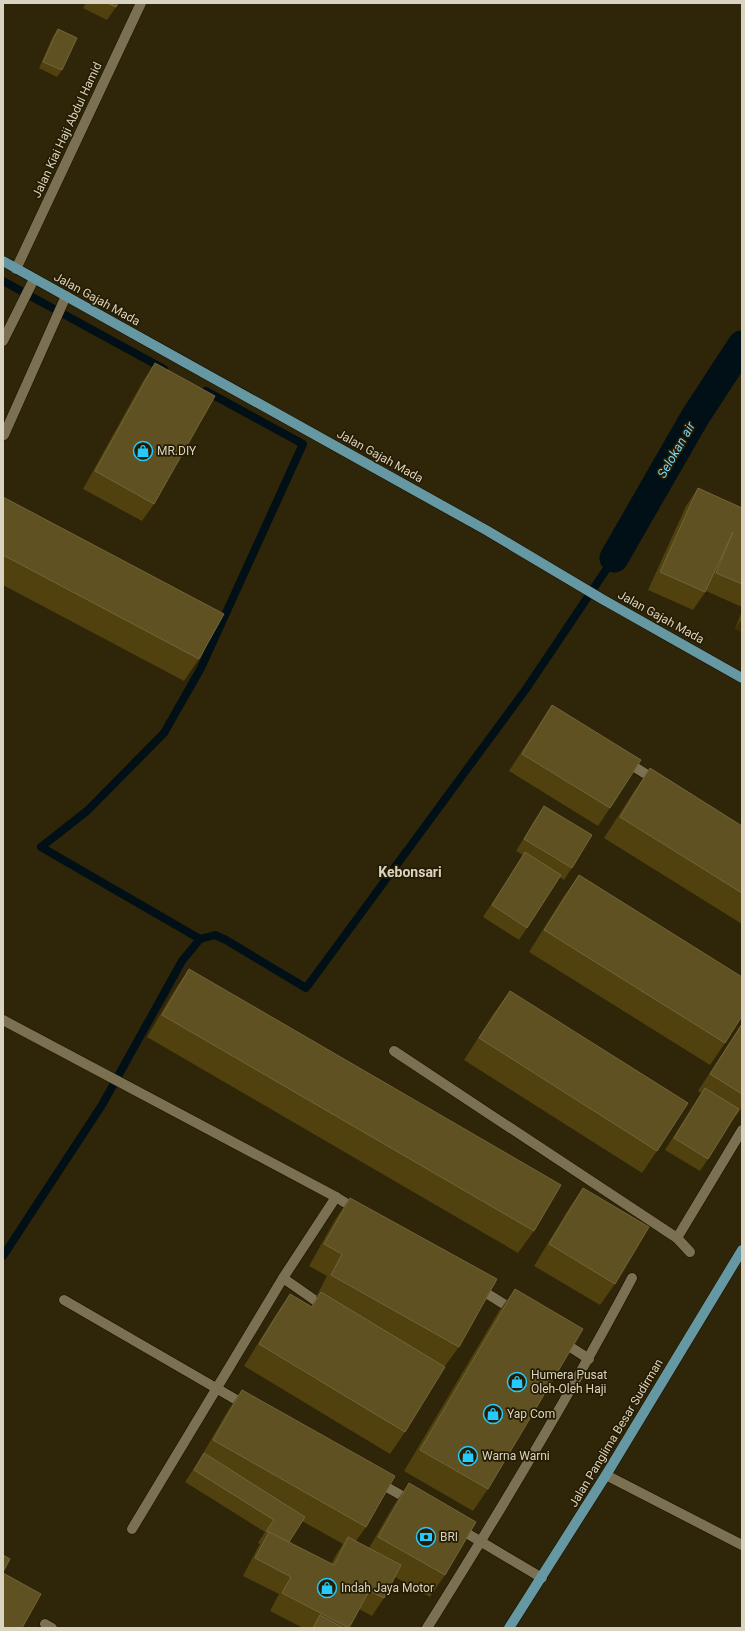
<svg xmlns="http://www.w3.org/2000/svg" width="745" height="1631" viewBox="0 0 745 1631" font-family="Roboto,sans-serif">
<style>
.lines{fill:none;stroke-linecap:round;stroke-linejoin:round}
.stream{stroke:#010f16;stroke-width:8}
.canal{stroke:#010f16;stroke-width:29}
.service-casing{stroke:#160f00;stroke-width:11}
.minor-casing{stroke:#160f00;stroke-width:11}
.tertiary-casing{stroke:#160f00;stroke-width:11}
.primary-casing{stroke:#160f00;stroke-width:11}
.service{stroke:#7c7052;stroke-width:10}
.minor{stroke:#7c7052;stroke-width:10}
.tertiary{stroke:#7c7052;stroke-width:10}
.primary{stroke:#6598a2;stroke-width:10}
.wall{fill:#50410e;fill-rule:evenodd}
.shaded-wall{fill:#3d2f03}
.building{fill:#5f5121;stroke:#72653a}
.labels{text-anchor:middle;dominant-baseline:central;stroke-width:3.5;stroke-linejoin:round;paint-order:stroke}
.street-label{font-size:12px;fill:#d9d3c2;stroke:#261c01}
.poi-label{font-size:12px;fill:#d9d3c2;stroke:#261c01;text-anchor:start}
.water-label{font-size:13px;font-style:italic;fill:#77d2f7;stroke:#261c01}
.quarter-label{font-size:14px;font-weight:bold;fill:#d9d3c2;stroke:#261c01}
</style>
<rect width="100%" height="100%" fill="#2f2508"/>
<g class="lines">
<!-- stream -->
<g class="stream">
<polyline points="3,281 164,369"/>
<polyline points="200,939 41,847 87,811 164,733 201,668 303,444 206,391"/>
<polyline points="3,1256 102,1105 182,961 200,939 215,935 226,940 306,988 526,689 614,558"/>
</g>
<!-- canal -->
<polyline class="canal" points="614,558 695,417 742,345"/>
<!-- service casing -->
<g class="service-casing">
<g id="service">
<polyline points="625,761 657,781"/>
<polyline points="3,1020 336,1197 357,1210"/>
<polyline points="394,1051 677,1238 690,1252"/>
<polyline points="677,1238 742,1130"/>
<polyline points="283,1278 326,1308"/>
<polyline points="478,1288 515,1311"/>
<polyline points="64,1300 247,1406"/>
<polyline points="561,1341 589,1359"/>
<polyline points="376,1481 413,1502"/>
<polyline points="458,1528 542,1578"/>
<polyline points="132,1529 283,1278 336,1197"/>
<path d="M427,1628C499,1513 569,1397 632,1278"/>
</g>
</g>
<!-- minor casing -->
<g class="minor-casing">
<g id="minor">
<polyline points="3,341 34,279"/>
<polyline points="4,435 66,296"/>
<polyline points="606,1475 742,1545"/>
<polyline points="45,1624 52,1628"/>
</g>
</g>
<!-- tertiary casing -->
<g class="tertiary-casing">
<polyline id="tertiary" points="16,269 141,3"/>
</g>
<!-- primary casing -->
<g class="primary-casing">
<g id="primary">
<polyline points="3,261 486,530 602,599 742,678"/>
<polyline points="509,1628 606,1475 742,1250"/>
</g>
</g>
<!-- service -->
<use href="#service" class="service"/>
<!-- minor -->
<use href="#minor" class="minor"/>
<!-- tertiary -->
<use href="#tertiary" class="tertiary"/>
<!-- primary -->
<use href="#primary" class="primary"/>
</g>
<!-- wall -->
<g class="wall">
<polygon points="86,3 118,3 116,7 107,20 83,8"/>
<polygon points="58,29 62,70 57,77 39,68 53,36"/>
<polygon points="155,363 154,504 142,521 83,489 143,381"/>
<polygon points="698,488 740,508 742,504 742,607 706,591 693,610 648,590 686,506"/>
<polygon points="3,497 199,659 184,681 3,585"/>
<polygon points="742,611 742,632 735,629"/>
<polygon points="552,705 610,808 598,826 509,771 540,723"/>
<polygon points="650,768 742,826 742,924 604,838 635,790"/>
<polygon points="544,806 572,868 564,880 559,877 527,928 519,940 483,917 523,855 516,851 536,818"/>
<polygon points="579,875 725,1043 710,1065 529,952 564,896"/>
<polygon points="189,969 534,1231 518,1253 147,1037 174,991"/>
<polygon points="510,991 657,1151 642,1173 464,1060 494,1013"/>
<polygon points="742,1023 742,1107 736,1116 735,1115 708,1159 700,1171 665,1150 701,1093 698,1091"/>
<polygon points="583,1188 615,1284 600,1305 534,1266 568,1210"/>
<polygon points="350,1198 459,1347 445,1366 405,1432 390,1454 244,1366 275,1316 290,1294 311,1307 317,1298 316,1297 327,1276 309,1266 335,1220"/>
<polygon points="515,1289 488,1489 473,1511 404,1471 499,1311"/>
<path d="M242,1390L366,1527L356,1541L369,1548L394,1505L409,1483L445,1575L430,1597L395,1577L384,1598L372,1616L359,1609L349,1628H303L270,1611L279,1594L243,1576L257,1549L260,1544L258,1543L265,1532L185,1482L198,1462L227,1412ZM302,1521L343,1544L336,1555L331,1564L289,1542Z"/>
</g>
<!-- shaded-wall -->
<polygon class="shaded-wall" points="742,619 742,632 735,629"/>
<!-- building -->
<g class="building">
<polygon points="107,3 118,3 116,7"/>
<polygon points="58,29 77,38 62,70 43,62"/>
<polygon points="155,363 215,396 154,504 95,471"/>
<polygon points="698,488 742,508 742,584 716,573 733,532 705,592 660,572"/>
<polygon points="3,497 224,614 199,659 3,555"/>
<polygon points="552,705 641,760 610,808 522,754"/>
<polygon points="650,768 742,826 742,893 620,817"/>
<polygon points="544,806 592,835 572,868 524,839"/>
<polygon points="525,852 561,875 527,928 492,905"/>
<polygon points="579,875 742,977 742,1016 725,1043 544,930"/>
<polygon points="189,969 561,1185 534,1231 162,1015"/>
<polygon points="510,991 688,1103 657,1151 479,1038"/>
<polygon points="742,1024 742,1094 710,1074"/>
<polygon points="705,1088 739,1109 708,1159 674,1138"/>
<polygon points="583,1188 649,1227 615,1284 549,1244"/>
<polygon points="350,1198 497,1279 459,1347 331,1275 342,1254 324,1244"/>
<polygon points="515,1289 583,1329 488,1489 420,1450"/>
<polygon points="321,1292 445,1367 405,1432 259,1344 290,1294 312,1307"/>
<polygon points="242,1390 395,1476 366,1527 213,1440"/>
<polygon points="204,1453 305,1517 289,1542 266,1531 274,1520 194,1470"/>
<polygon points="409,1483 476,1522 445,1575 378,1537"/>
<polygon points="269,1532 334,1565 348,1537 401,1565 384,1598 369,1591 349,1628 282,1593 291,1577 255,1558"/>
<polygon points="3,1555 10,1559 3,1572"/>
<polygon points="3,1573 41,1594 22,1628 6,1628 3,1626"/>
<polygon points="320,1615 344,1628 313,1628"/>
</g>
<!-- icons -->
<defs>
<g id="shop-ring" transform="scale(1)"><circle r="9.5" fill="#261c01" stroke="#25c9fe" stroke-width="1.5"/><path d="M-5-2.5h2.3a2.7 3.5 0 0 1 5.4 0H5L5.5 6h-11ZM-1.5-2.5h3a1.5 2.3 0 0 0-3 0Z" fill="#25c9fe"/></g>
<g id="bank-ring" transform="scale(1)"><circle r="9.5" fill="#261c01" stroke="#25c9fe" stroke-width="1.5"/><path d="M-6-4H6V4H-6ZM0-2.3a2.3 2.3 0 1 0 0 4.6a2.3 2.3 0 1 0 0-4.6Z" fill="#25c9fe"/></g>
</defs>
<g fill-rule="evenodd">
<use href="#shop-ring" x="143" y="451"/>
<use href="#shop-ring" x="517" y="1382"/>
<use href="#shop-ring" x="493" y="1414"/>
<use href="#shop-ring" x="468" y="1456"/>
<use href="#bank-ring" x="426" y="1537"/>
<use href="#shop-ring" x="327" y="1588"/>
</g>
<g class="labels">
<!-- street labels -->
<g class="street-label">
<text transform="translate(67 130) rotate(-65)">Jalan Kiai Haji Abdul Hamid</text>
<text transform="translate(97 299) rotate(29)">Jalan Gajah Mada</text>
<text transform="translate(380 456) rotate(29)">Jalan Gajah Mada</text>
<text transform="translate(661 617) rotate(29)">Jalan Gajah Mada</text>
<text transform="translate(616 1433) rotate(-59)">Jalan Panglima Besar Sudirman</text>
</g>
<!-- poi labels -->
<g class="poi-label">
<text x="157" y="451">MR.DIY</text>
<text x="531" y="1375">Humera Pusat<tspan x="531" dy="14">Oleh-Oleh Haji</tspan></text>
<text x="507" y="1414">Yap Com</text>
<text x="482" y="1456">Warna Warni</text>
<text x="440" y="1537">BRI</text>
<text x="341" y="1588">Indah Jaya Motor</text>
</g>
<!-- water labels -->
<g class="water-label">
<text transform="translate(676 450) rotate(-60)">Selokan air</text>
</g>
<!-- quarter labels -->
<g class="quarter-label">
<text x="410" y="872">Kebonsari</text>
</g>
</g>
<!-- border -->
<rect width="745" height="1631" fill="none" stroke="#d9d3c2" stroke-width="8"/>
</svg>
